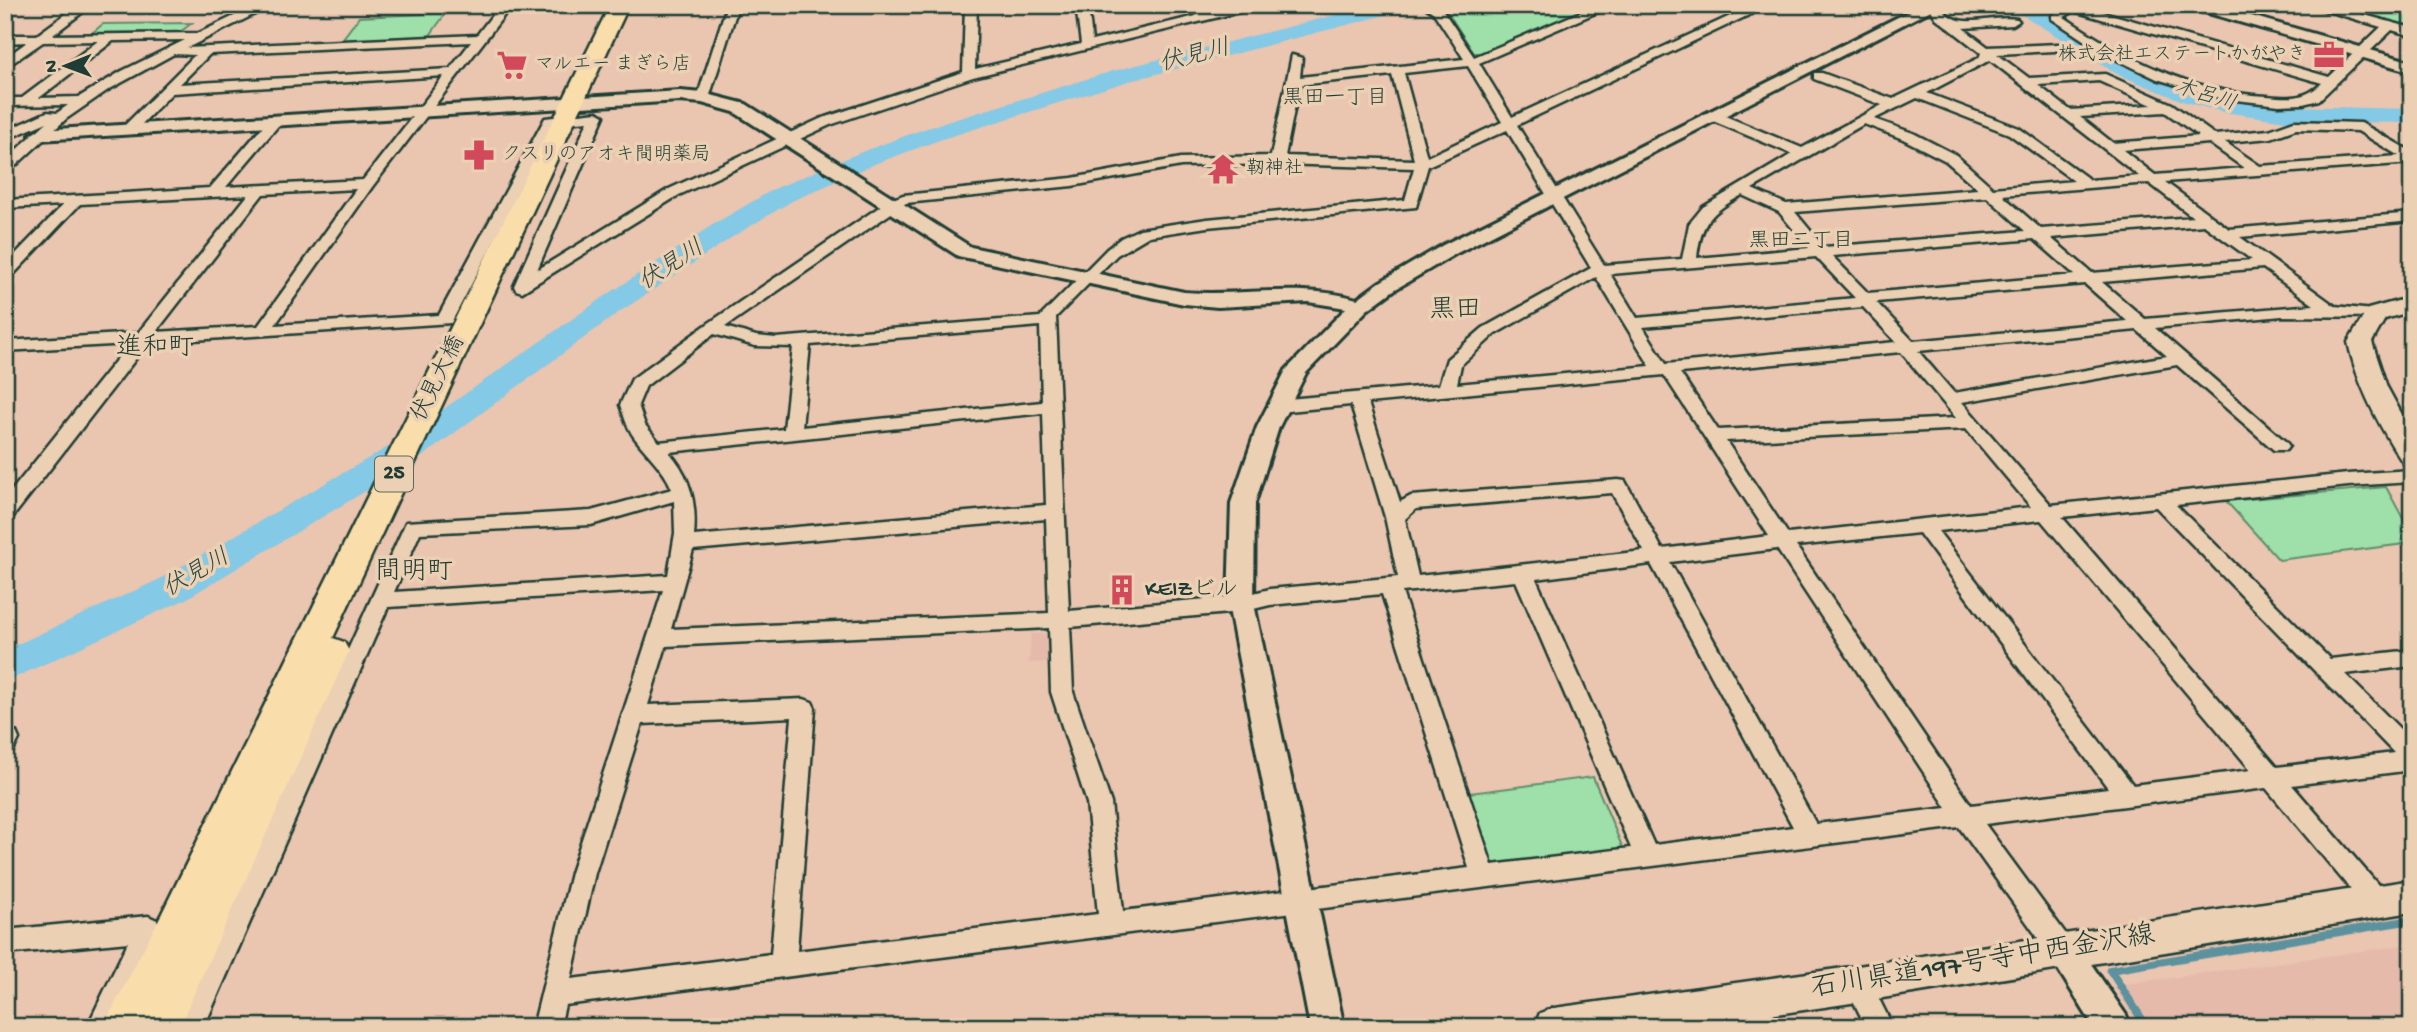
<svg xmlns="http://www.w3.org/2000/svg" width="2417" height="1032" viewBox="0 0 2417 1032" font-family="'Gochi Hand','Klee One',sans-serif">
<style>
.built{fill:#e5baab}
.green{fill:#9fdfa9;stroke:#5f8e6e;stroke-width:2}
.lines{fill:none;stroke-linecap:round;stroke-linejoin:round}
.stream{stroke:#5c919e;stroke-width:8}
.river{fill:#84c9e5;fill-rule:evenodd}
.minor-casing{stroke:#1f3d34;stroke-width:5}
.tertiary-casing{stroke:#1f3d34;stroke-width:6}
.secondary-casing{stroke:#1f3d34;stroke-width:5}
.primary-casing{stroke:#1f3d34;stroke-width:5}
.minor{fill:#ecd0b3;fill-rule:evenodd}
.tertiary{fill:#ecd0b3;fill-rule:evenodd}
.secondary{fill:#ecd0b3;fill-rule:evenodd}
.primary{fill:#f9ddab;fill-rule:evenodd}
.labels{text-anchor:middle;dominant-baseline:central;stroke-width:7;stroke-linejoin:round;paint-order:stroke}
.far-poi-label{font-size:19px;fill:#1f3d34;stroke:#ecd0b3;text-anchor:start}
.far-water-label{font-size:21px;font-style:italic;fill:#294b46;stroke:#ecd0b3}
.far-neighbourhood-label{font-size:21px;fill:#1f3d34;stroke:#ecd0b3}
.shield{fill:#ecd0b3;stroke:#5c695a;stroke-width:2}
.shield-label{font-size:21px;font-weight:bold;fill:#1f3d34}
.street-label{font-size:23px;fill:#1f3d34;stroke:#ecd0b3}
.poi-label{font-size:23px;fill:#1f3d34;stroke:#ecd0b3;text-anchor:start}
.water-label{font-size:24px;font-style:italic;fill:#294b46;stroke:#ecd0b3}
.quarter-label{font-size:26px;fill:#1f3d34;stroke:#ecd0b3}
.near-street-label{font-size:28px;fill:#1f3d34;stroke:#ecd0b3}
</style>
<rect width="100%" height="100%" fill="#eac5af"/>
<filter id="ink" filterUnits="userSpaceOnUse"><feTurbulence type="fractalNoise" baseFrequency=".0143" numOctaves="2"/><feDisplacementMap in="SourceGraphic" scale="14" xChannelSelector="R" yChannelSelector="G"/><feConvolveMatrix kernelMatrix="1 2 1 2 8 2 1 2 1" color-interpolation-filters="sRGB"/></filter>
<g filter="url(#ink)">
<!-- built -->
<g class="built">
<polygon points="1059,633 1060,662 1029,663 1031,634"/>
<polygon points="2412,944 2412,1027 2140,1027 2113,986"/>
</g>
<!-- green -->
<g class="green">
<polygon points="1462,5 1597,5 1483,53 1474,53 1448,13"/>
<polygon points="2324,5 2412,5 2412,29"/>
<polygon points="446,13 428,38 343,43 341,41 359,17"/>
<polygon points="192,23 180,32 92,33 103,24"/>
<polygon points="2386,487 2412,535 2412,543 2279,560 2226,501"/>
<polygon points="1593,777 1624,851 1479,867 1454,795"/>
</g>
<g class="lines">
<!-- stream -->
<polyline class="stream" points="2147,1027 2110,970 2412,920"/>
<!-- river -->
<g class="river">
<polygon points="1376,5 1412,5 1409,9 1129,81 942,139 877,163 792,201 734,236 618,313 419,459 184,600 5,682 5,650 158,580 395,443 598,301 714,224 774,189 859,153 924,129 1113,71"/>
<polygon points="2007,5 2033,5 2133,64 2201,92 2286,106 2412,109 2412,123 2286,121 2224,112 2185,102 2117,74"/>
</g>
<!-- minor casing -->
<g class="minor-casing">
<g id="minor">
<path d="M78,5H92L53,35L199,33L257,5H273L187,48L477,35L500,5H512L372,187L275,325L439,315L545,118L597,112L604,116L537,270L669,189L820,119L963,72L965,5H977L975,69L1081,44L1076,5H1088L1092,41L1196,16L1192,5H1204L1207,14L1245,5H1268L973,77L830,125L679,195L522,292L516,290L514,286L588,121L555,124L451,323L148,343L12,518L5,520V499L129,344L5,351V341L138,333L248,195L80,204L11,277L5,279V265L63,205L5,208V200L210,188L271,117L276,116L283,120L226,187L363,180L444,76L172,93L134,132H124V126L195,55L174,54L108,90L66,119L10,171L5,172V160L47,122L5,140V131L47,112L57,113L68,105L5,106V98H22L98,41L43,42L5,68V58L27,42L5,43V35H37ZM185,40L122,71L79,97L39,98L113,41ZM471,42L450,69L180,84L210,54ZM356,189L258,326L156,332L263,194Z"/>
<polygon points="727,5 784,5 778,8 737,10 709,98 703,102 698,101 697,98"/>
<path d="M1422,5H1437L1442,9L1474,57L1597,5H1614L1479,63L1512,117L1754,5H1770L1517,125L1604,265L1682,259L1689,224L1703,207L1792,154L1708,119V113H1718L1802,148L1882,105L1814,79V73H1822L1893,99L1979,58L1981,53L1936,18L1928,5H1940C1956,34 1989,14 2017,19L2019,21L2013,25L1963,28L1988,47L2059,44L2061,47L2055,51L1997,54L2029,78L2105,74L2172,104L2215,135L2269,130L2294,121L2361,123L2412,152V163L2165,182L2229,229L2412,213V221L2240,237L2335,306L2382,311L2384,314L2382,317L2282,316L2155,328L2286,442L2289,446L2286,450H2274L2177,365L1962,402L2051,505L2348,474L2412,470V482L2348,486L2176,505L2330,659L2412,650V666L2345,674L2412,741V770L2292,785L2385,893L2389,901L2385,909L2376,912L2367,909L2266,788L1985,824L2071,941L2075,950L2071,959L2062,962L2053,959L1959,827L565,1005L560,1027H533L571,873L663,590L388,607L204,1027H177L406,522L591,511L672,489C663,467 648,456 634,437C627,427 624,416 620,405L632,379L706,325L888,201L903,195L1072,178L1181,158L1271,156L1292,55L1302,58L1300,77L1464,59L1434,13ZM1990,60L2139,176L2090,180L2019,128L1927,93ZM1468,66L1502,122L1427,157L1404,73ZM1392,75L1414,160L1285,156L1299,85ZM2099,81L2152,105L2070,110L2038,85ZM1917,98L2009,134L2074,181L1993,188L1956,155L1913,133L1874,119ZM2165,112L2199,136L2113,143L2080,117ZM1864,124L1903,139L1946,161L1978,189L1786,204L1752,189ZM2296,129L2358,131L2399,156L2260,166L2225,142L2271,138ZM1507,130L1591,268L1483,328L1447,359L1439,385L1278,400L1269,406L1278,412L1351,405L1385,517L1398,577L1270,589L1241,596L1069,611L1056,317L1117,255L1149,236L1207,227L1416,207L1428,166ZM2209,143L2244,168L2155,175L2123,150ZM1277,164L1414,168L1405,200L1207,219L1140,229L1121,238L1107,249L1040,317L776,338L756,336L725,327L906,203L1072,186L1181,166ZM2149,183L2193,217L2041,229L2002,195ZM1742,195L1779,212L1809,248L1697,258C1701,221 1711,213 1742,195ZM1987,197L2025,231L1824,247L1795,212ZM2204,225L2252,260L2092,273L2051,238ZM2034,239L2075,275L1868,293L1832,256ZM1816,257L1855,298L1637,318L1610,274ZM2263,268L2314,305L2145,319L2102,282ZM1596,277L1650,366L1457,384L1461,365L1495,334ZM2085,284L2127,321L1913,341L1876,302ZM1863,307L1896,342L1666,364L1643,327ZM1040,326L1042,402L802,427L810,345ZM2137,330L2167,356L1954,393L1918,351ZM714,334L755,346L793,347L784,429L659,442L645,425L638,405L646,386ZM1901,352L1956,418L1718,430L1680,373ZM1664,375L1769,536L1662,549L1625,481L1618,480L1411,496L1400,502L1368,403ZM1043,413L1046,505L694,536C697,505 691,476 669,452ZM1966,429L2031,507L1788,534L1726,441ZM1612,493L1644,551L1418,576L1405,519L1416,509ZM674,501L675,533L668,575L394,592L420,533L591,525ZM2156,507L2394,753L2277,767L2062,517ZM1046,519L1049,613L671,629L693,550ZM2041,520L2251,770L2133,785L1938,531ZM1919,533L2108,788L1971,805L1796,546ZM1777,549L1947,808L1816,824L1670,562ZM1651,564L1793,827L1654,845L1536,579ZM1516,581L1631,848L1492,865L1402,592ZM1382,594L1469,868L1123,911L1111,803L1073,692L1070,627L1241,612L1270,605ZM1049,628L1051,692L1087,803L1098,914L797,951L815,708L812,702L804,699L648,705L666,646ZM792,717L771,954L571,979L595,873L642,724Z"/>
<path d="M2068,5H2079L2329,77L2381,27L2308,5H2328L2412,28V36L2392,30L2319,100L2303,104L2279,105L2219,98L2157,79L2103,53L2052,19V15ZM2074,11L2322,83C2305,100 2289,98 2267,96C2192,92 2126,59 2064,17Z"/>
<polygon points="5,729 16,732 19,739 13,751 5,753"/>
<polygon points="148,916 157,920 161,928 114,1027 87,1027 128,942 5,954 5,930"/>
<polygon points="1858,971 1867,975 1893,1027 1866,1027 1845,984 1849,975"/>
</g>
</g>
<!-- tertiary casing -->
<g class="tertiary-casing">
<g id="tertiary">
<path d="M1922,5H1941L1457,253L1394,290L1367,310L1306,373L1279,427L1255,503L1254,604L1344,1027H1310L1228,604L1231,503L1257,427L1286,370L1346,308L1308,302L1218,307L1184,304L958,256L734,112L702,103L680,101L39,140L30,135L39,130L680,91L703,93L746,104L971,247L1184,292C1242,297 1300,282 1357,299L1380,282L1443,245Z"/>
<polygon points="2189,5 2213,5 2412,62 2412,72 2191,8"/>
<polygon points="2062,935 2074,939 2126,1015 2131,1027 2094,1027 2046,950 2050,939"/>
</g>
</g>
<!-- secondary casing -->
<g class="secondary-casing">
<g id="secondary">
<path d="M2412,297V311L2385,319L2372,342L2387,387L2412,433V466L2403,463C2379,426 2357,385 2348,342L2368,309Z"/>
<polygon points="2412,880 2412,912 1858,1002 1688,1027 1534,1027 1540,1013 1554,1008 1858,966"/>
</g>
</g>
<!-- primary casing -->
<g class="primary-casing">
<polygon id="primary" points="610,5 629,5 333,638 344,642 349,651 179,1027 103,1027 163,911"/>
</g>
<!-- minor -->
<use href="#minor" class="minor"/>
<!-- tertiary -->
<use href="#tertiary" class="tertiary"/>
<!-- secondary -->
<use href="#secondary" class="secondary"/>
<!-- primary -->
<use href="#primary" class="primary"/>
</g>
</g>
<!-- icons -->
<defs>
<g id="office-bare" transform="scale(2.415)"><path d="M-6-3h4V-5.5h4V-3h4V5H-6ZM-1-4.5V-3h2v-1.5ZM-6 0V1H6V0Z" fill="#d1495b" stroke="#ecd0b3" stroke-width="2.5" paint-order="stroke"/></g>
<g id="supermarket-bare" transform="scale(2.415)"><path d="M-6-5.5h2.5l.6 2H6L4.5 2H-2.5L-4.4-4H-6ZM-1.5 3.2a1.3 1.3 0 1 0 .1 0ZM3 3.2a1.3 1.3 0 1 0 .1 0Z" fill="#d1495b" stroke="#ecd0b3" stroke-width="2.5" paint-order="stroke"/></g>
<g id="pharmacy-bare" transform="scale(2.415)"><path d="M-2-6h4v4h4v4h-4v4h-4v-4h-4v-4h4Z" fill="#d1495b" stroke="#ecd0b3" stroke-width="2.5" paint-order="stroke"/></g>
<g id="temple-bare" transform="scale(2.415)"><path d="M0-6L5-2H3V0L6.5 2.5H4V6H1.5V3h-3V6H-4V2.5H-6.5L-3 0V-2H-5Z" fill="#d1495b" stroke="#ecd0b3" stroke-width="2.5" paint-order="stroke"/></g>
<g id="building-bare" transform="scale(2.415)"><path d="M-4-6H4V6H1V3H-1V6H-4ZM-2.5-4.3h1.7v1.8h-1.7ZM.8-4.3h1.7v1.8H.8ZM-2.5-1h1.7V.8h-1.7ZM.8-1h1.7V.8H.8Z" fill="#d1495b" stroke="#ecd0b3" stroke-width="2.5" paint-order="stroke"/></g>
</defs>
<g fill-rule="evenodd">
<use href="#office-bare" x="2329" y="55"/>
<use href="#supermarket-bare" x="512" y="65"/>
<use href="#pharmacy-bare" x="479" y="155"/>
<use href="#temple-bare" x="1223" y="169"/>
<use href="#building-bare" x="1122" y="590"/>
</g>
<g class="labels">
<!-- far-poi labels -->
<g class="far-poi-label">
<text x="2306" y="55" text-anchor="end">株式会社エステートかがやき</text>
<text x="535" y="65">マルエー まぎら店</text>
<text x="502" y="155">クスリのアオキ間明薬局</text>
<text x="1246" y="169">靭神社</text>
</g>
<!-- far-water labels -->
<g class="far-water-label">
<text transform="translate(2205 97) rotate(17)">木呂川</text>
</g>
<!-- far-neighbourhood labels -->
<g class="far-neighbourhood-label">
<text x="1335" y="99">黒田一丁目</text>
<text x="1801" y="242">黒田二丁目</text>
</g>
<!-- shield labels -->
<rect class="shield" x="375" y="456.5" width="38" height="35" rx="5"/>
<g class="shield-label">
<text x="394" y="474">25</text>
</g>
<!-- street labels -->
<g class="street-label">
<text transform="translate(439 379) rotate(-64)">伏見大橋</text>
</g>
<!-- poi labels -->
<g class="poi-label">
<text x="1145" y="590">KEIZビル</text>
</g>
<!-- water labels -->
<g class="water-label">
<text transform="translate(1195 57) rotate(-14)">伏見川</text>
<text transform="translate(672 266) rotate(-33)">伏見川</text>
<text transform="translate(197 574) rotate(-30)">伏見川</text>
</g>
<!-- quarter labels -->
<g class="quarter-label">
<text x="1455" y="311">黒田</text>
<text x="155" y="349">進和町</text>
<text x="414" y="573">間明町</text>
</g>
<!-- near-street labels -->
<g class="near-street-label">
<text transform="translate(1983 963) rotate(-9)">石川県道197号寺中西金沢線</text>
</g>
</g>
<!-- margin -->
<rect width="2417" height="1032" fill="none" stroke="#ecd0b3" stroke-width="28"/>
<rect x="14" y="14" width="2389" height="1004" fill="none" stroke="#1f3d34" stroke-width="2.5" filter="url(#ink)"/>
<!-- north arrow -->
<g transform="translate(66 66) rotate(269)" stroke="#ecd0b3" stroke-width="5" paint-order="stroke">
<path d="M0-5L12 26L0 18L-12 26Z" fill="#1f3d34"/>
<text y="-10" font-size="19" font-weight="bold" text-anchor="middle" fill="#1f3d34">N</text>
</g>
</svg>
